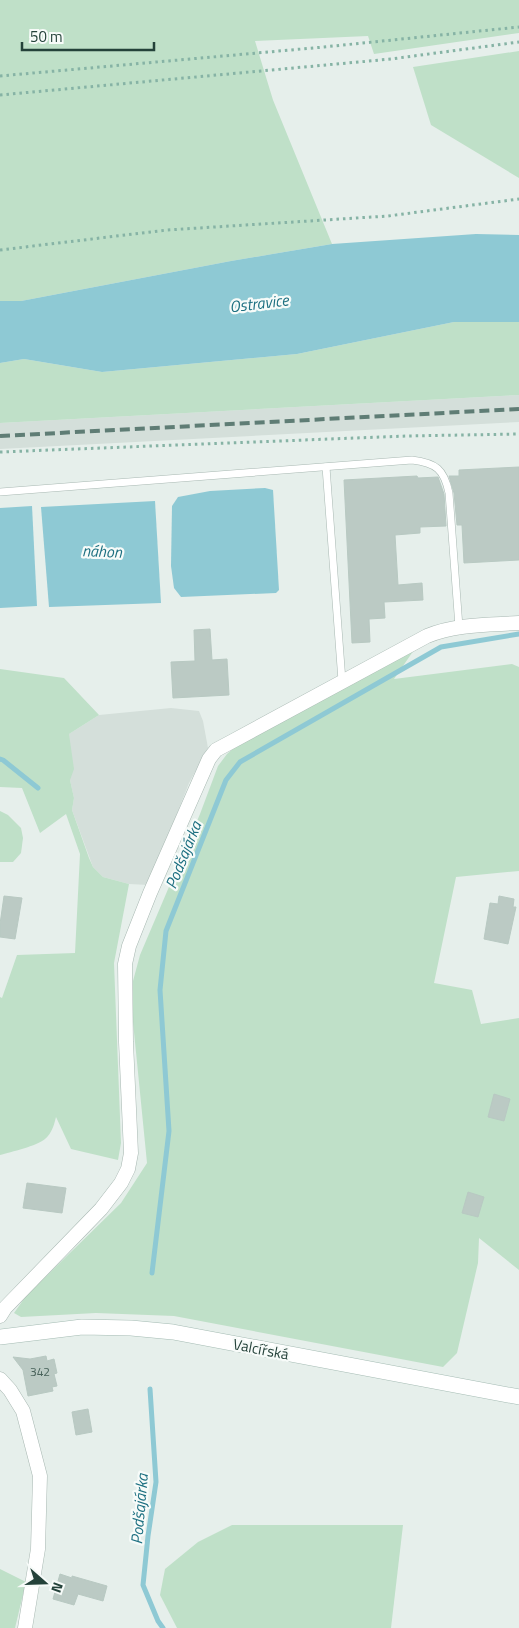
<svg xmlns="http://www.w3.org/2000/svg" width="519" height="1628" viewBox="0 0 519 1628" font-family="'Titillium Web',sans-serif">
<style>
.built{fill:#d4dfda}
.green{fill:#bfe0c8}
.water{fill:#8ec9d4}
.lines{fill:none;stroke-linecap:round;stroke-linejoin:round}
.stream{stroke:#8ec9d4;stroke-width:5}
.building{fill:#bbcac4;stroke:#b8c9c2}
.service-casing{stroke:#a8b8b2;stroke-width:8}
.minor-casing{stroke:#a8b8b2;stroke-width:15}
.secondary-casing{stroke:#a4bbb3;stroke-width:16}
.path{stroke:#86b3a5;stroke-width:3;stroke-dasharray:2.5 4;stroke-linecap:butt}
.service{stroke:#fff;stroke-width:7}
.minor{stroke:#fff;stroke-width:14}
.secondary{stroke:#fff;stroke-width:15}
.rail{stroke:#5f7d75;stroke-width:4;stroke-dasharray:10 5;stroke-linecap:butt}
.labels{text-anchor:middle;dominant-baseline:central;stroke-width:4.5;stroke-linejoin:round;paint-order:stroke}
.number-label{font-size:12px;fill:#4a645c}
.street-label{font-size:15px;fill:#24423a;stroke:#f7fbf9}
.water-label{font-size:16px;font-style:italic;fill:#1c6f80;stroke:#f7fbf9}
</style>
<rect width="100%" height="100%" fill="#e6efeb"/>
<!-- built -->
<g class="built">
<polygon points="519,395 519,422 0,449 0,423"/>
<polygon points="171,708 199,711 203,721 208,748 189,783 149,885 129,884 103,877 93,867 72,810 74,798 70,780 69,734 99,715"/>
</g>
<!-- green -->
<g class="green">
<polygon points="0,0 519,0 519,33 374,54 368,36 255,41 273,100 332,244 231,261 21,301 0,301"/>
<polygon points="519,51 519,178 431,125 413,67"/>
<polygon points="454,322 519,322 519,395 0,423 0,363 24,359 102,372 297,354"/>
<polygon points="414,650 394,679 512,664 519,667 519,871 456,877 434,983 472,990 481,1024 519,1018 519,1270 479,1238 478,1263 457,1353 443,1367 174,1316 96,1313 21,1317 14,1313 26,1296 121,1203 147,1163 133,1022 133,981 140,955 200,814 218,766 227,754 236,746"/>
<path d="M0,669L64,678L99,715L69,734L74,769L70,780L74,798L72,810L89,858L93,867L103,877L129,884L114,963L121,1143L118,1160L71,1149L56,1117C54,1125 52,1133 45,1139C37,1146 11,1152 0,1155V997L2,998L17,955L75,953L80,854L66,814L40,833L22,788L0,787Z"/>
<polygon points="0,811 8,815 21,828 23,838 21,853 13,862 0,862"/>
<polygon points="232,1525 403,1525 391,1628 177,1628 160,1595 165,1569 198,1542"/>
<polygon points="0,1569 26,1582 15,1628 0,1628"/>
</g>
<!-- water -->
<g class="water">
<polygon points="476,234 519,235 519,322 454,322 297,354 102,372 24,359 0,363 0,301 21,301 231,261 332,244"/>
<polygon points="265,488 273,490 279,590 276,593 181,597 174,588 171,566 172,506 178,497 210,491"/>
<polygon points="155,501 161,603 49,607 41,507"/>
<polygon points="32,506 37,606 0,608 0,508"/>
</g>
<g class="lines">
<!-- stream -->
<g class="stream">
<polyline points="0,759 3,760 38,788"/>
<polyline points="152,1273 169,1131 160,990 166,931 226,780 240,762 441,647 519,634"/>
<polyline points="150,1389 156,1482 148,1536 143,1585 158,1621 163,1628"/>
</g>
</g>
<!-- building -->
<g class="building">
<polygon points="519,467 519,560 464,563 462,525 457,525 454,493 449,476 459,476 459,470"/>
<polygon points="417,476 418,478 438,477 444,494 446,526 420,527 420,533 395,535 398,585 422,583 423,600 384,602 385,618 369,619 370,642 352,643 344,480"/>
<polygon points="210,629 212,660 227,659 229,695 173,698 171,662 195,661 194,630"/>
<polygon points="4,896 22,898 15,939 0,937 0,924"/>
<polygon points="499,896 514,899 513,907 516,907 508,944 484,939 490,903 498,904"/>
<polygon points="494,1094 510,1099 504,1121 488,1117"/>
<polygon points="27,1183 66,1188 62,1213 23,1208"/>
<polygon points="468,1192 484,1197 478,1217 462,1213"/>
<polygon points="46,1356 47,1361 54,1359 57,1373 54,1374 57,1386 52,1387 53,1391 28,1396 23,1370 13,1357 30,1359"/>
<polygon points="88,1409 92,1432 76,1435 72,1412"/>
<polygon points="60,1574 72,1578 72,1576 107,1586 103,1601 78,1594 74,1605 53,1599"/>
</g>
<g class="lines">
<!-- service casing -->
<g class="service-casing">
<g id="service">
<polyline points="326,467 342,681"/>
<path d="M0,492L412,460C436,463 444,469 449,493L459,627"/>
</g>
</g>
<!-- minor casing -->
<g class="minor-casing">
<g id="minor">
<path d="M0,1316L5,1308L101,1209L121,1183L128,1169L131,1153L126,1042L125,964L129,946L150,893L209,759L216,750L231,742L427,636C456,624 488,625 519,623"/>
<polyline points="0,1379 10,1390 23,1411 40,1476 38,1549 25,1628"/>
</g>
</g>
<!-- secondary casing -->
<g class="secondary-casing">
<polyline id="secondary" points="0,1337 82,1327 131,1328 173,1332 519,1397"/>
</g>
<!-- path -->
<g class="path">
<polyline points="0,76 324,47 519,27"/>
<polyline points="0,95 391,59 519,42"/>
<polyline points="0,250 167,230 388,216 519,199"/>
<polyline points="0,452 406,436 519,434"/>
</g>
<!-- service -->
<use href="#service" class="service"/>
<!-- minor -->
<use href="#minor" class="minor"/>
<!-- secondary -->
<use href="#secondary" class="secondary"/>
<!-- rail -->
<polyline class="rail" points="0,436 519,409"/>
</g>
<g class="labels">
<!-- number labels -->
<g class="number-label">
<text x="40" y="1371">342</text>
</g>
<!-- street labels -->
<g class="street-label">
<text transform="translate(261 1349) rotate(11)">Valcířská</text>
</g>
<!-- water labels -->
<g class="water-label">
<text transform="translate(259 303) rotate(-7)">Ostravice</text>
<text transform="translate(102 551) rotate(2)">náhon</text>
<text transform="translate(183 855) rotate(-68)">Podšajárka</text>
<text transform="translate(139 1509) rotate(-85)">Podšajárka</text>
</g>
</g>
<!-- north arrow -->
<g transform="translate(45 1583) rotate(110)" stroke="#f7fbf9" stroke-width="4" paint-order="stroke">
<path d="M0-4L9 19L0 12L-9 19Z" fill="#24423a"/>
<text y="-8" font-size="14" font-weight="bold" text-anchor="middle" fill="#24423a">N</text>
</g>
<!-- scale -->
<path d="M22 42v8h132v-8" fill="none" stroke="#24423a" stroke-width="2.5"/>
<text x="30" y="42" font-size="15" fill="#24423a" stroke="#f7fbf9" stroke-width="4" paint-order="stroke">50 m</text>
</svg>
